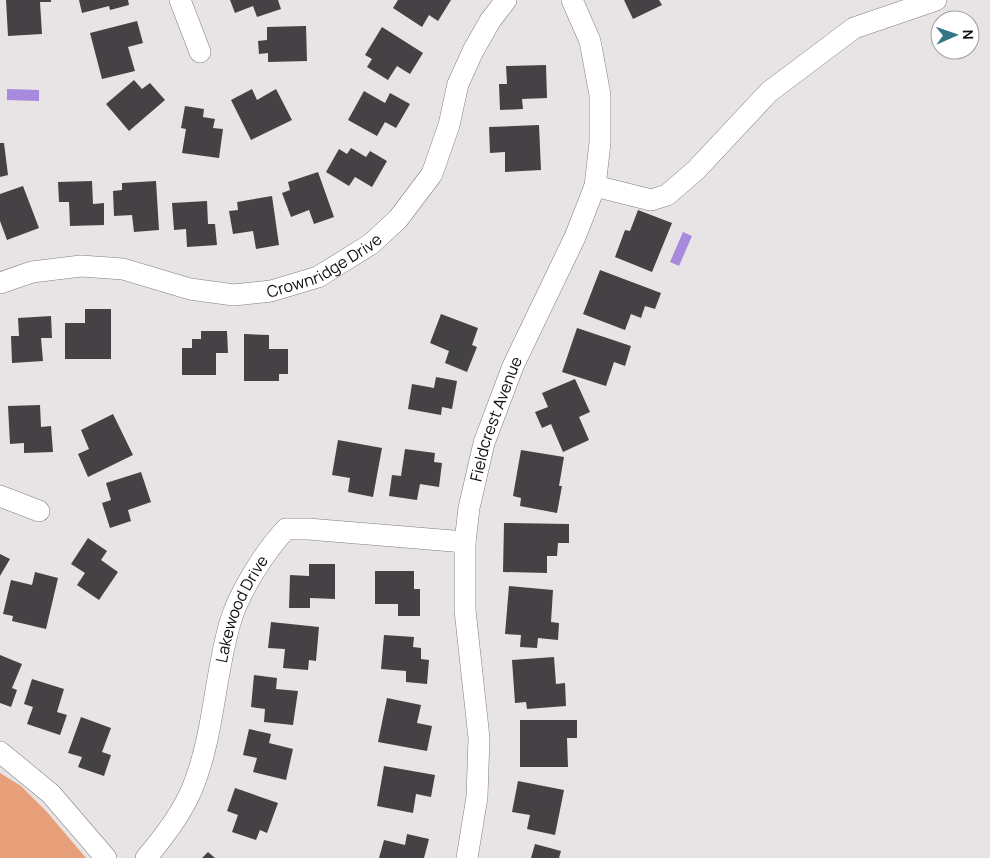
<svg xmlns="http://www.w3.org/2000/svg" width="990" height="858" viewBox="0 0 990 858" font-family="Manrope,sans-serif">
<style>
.green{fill:#e69f79}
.water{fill:#a789de}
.building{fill:#444244}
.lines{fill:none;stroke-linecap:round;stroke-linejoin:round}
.minor-casing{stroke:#807d7e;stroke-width:22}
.minor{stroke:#fff;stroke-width:21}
.labels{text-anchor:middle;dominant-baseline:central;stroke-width:5;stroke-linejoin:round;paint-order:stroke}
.street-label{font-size:16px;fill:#0f0e0e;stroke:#fff}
</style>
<rect width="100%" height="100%" fill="#e8e4e6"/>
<!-- green -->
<polygon class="green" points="0,773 21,786 47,812 86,858 0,858"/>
<!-- water -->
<g class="water">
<polygon points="7,89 39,90 39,101 7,100"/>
<polygon points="683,232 692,236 679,266 670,262"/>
</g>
<!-- building -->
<g class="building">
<polygon points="6,0 51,0 51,2 40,2 42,34 8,36"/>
<polygon points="79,0 128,0 129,5 110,10 109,6 82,13"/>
<polygon points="230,0 278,0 281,9 257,17 253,6 235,13"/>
<polygon points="398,0 451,0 438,21 429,15 422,27 393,8"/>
<polygon points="624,0 659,0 662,5 633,19"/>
<polygon points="137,21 143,43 128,47 135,71 102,79 90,33"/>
<polygon points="306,26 307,61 268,62 268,53 259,54 258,41 267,40 267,27"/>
<polygon points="382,27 423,53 410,74 397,66 388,80 367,67 372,59 365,55"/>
<polygon points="546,65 547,98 522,99 523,109 500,110 499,84 507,84 506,66"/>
<polygon points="134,80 142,89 150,83 165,100 129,131 106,104"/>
<polygon points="252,89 257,100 276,89 292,120 251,140 231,100"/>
<polygon points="364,91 385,103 390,93 410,104 396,128 385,122 377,136 348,120"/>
<polygon points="185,106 204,109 203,117 215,119 213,128 223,129 219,158 182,153 186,129 181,128"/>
<polygon points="539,125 541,170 505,172 505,152 490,153 489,127"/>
<polygon points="0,143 4,143 8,175 0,177"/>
<polygon points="351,148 366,157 370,151 387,161 372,187 355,177 349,186 326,172 339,149 347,154"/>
<polygon points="318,172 334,217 314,224 309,210 291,217 282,193 290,190 288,182"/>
<polygon points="92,181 93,204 104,203 104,225 70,226 69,202 59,202 58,182"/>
<polygon points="156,181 159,230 134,232 132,215 114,216 113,191 122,190 122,183"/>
<polygon points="23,186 39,228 7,240 0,221 0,194"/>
<polygon points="272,196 279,245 256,249 253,231 233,234 229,211 238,210 237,202"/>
<polygon points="207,201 208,224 215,224 217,245 187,247 186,229 174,230 172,203"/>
<polygon points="638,210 672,223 652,272 615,257 625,230 630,231"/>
<polygon points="600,270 661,293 655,309 645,306 641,318 631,314 625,330 583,314"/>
<polygon points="85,309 111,309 111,359 65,359 65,323 85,323"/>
<polygon points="441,314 478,328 472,345 477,347 467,372 445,363 449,351 430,343"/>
<polygon points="51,316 52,338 41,338 43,361 12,363 11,336 19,336 18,318"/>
<polygon points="577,328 631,346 625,366 614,362 606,386 562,372"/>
<polygon points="201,331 227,331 228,353 216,353 216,375 182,375 182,348 192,348 192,339 201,339"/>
<polygon points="244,334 269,335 269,349 288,349 288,374 279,374 279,381 244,381"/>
<polygon points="436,377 457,381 452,409 442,407 441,415 408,409 412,384 434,388"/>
<polygon points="575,379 590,412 579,417 589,440 563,452 551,424 542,428 535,412 548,407 542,393"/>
<polygon points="40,405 41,427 51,426 53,452 24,453 24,443 10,444 8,406"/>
<polygon points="113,414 133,455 88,477 78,454 89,449 81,430"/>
<polygon points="338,440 382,448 373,497 348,492 350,478 332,475"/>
<polygon points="405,449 435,453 434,462 442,463 439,487 420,484 417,500 389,496 392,475 401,476"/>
<polygon points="521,450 564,457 559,486 562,486 557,513 520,506 521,498 513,496"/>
<polygon points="141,472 151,502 128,510 131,521 110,528 102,503 111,500 106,483"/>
<polygon points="504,523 569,524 569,543 558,543 557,556 547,556 547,573 503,572"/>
<polygon points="88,538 107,551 101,560 118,572 99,600 77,585 85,573 71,564"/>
<polygon points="0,554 10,559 0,576"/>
<polygon points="309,564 335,564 335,599 310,598 310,608 289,608 290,575 309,576"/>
<polygon points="375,571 414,571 414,589 420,589 420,616 398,616 398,604 375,604"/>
<polygon points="35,572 58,578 46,629 12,621 13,616 3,614 11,580 32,585"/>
<polygon points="509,586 553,590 551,622 559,623 558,640 538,638 537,648 520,647 521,635 505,634"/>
<polygon points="271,622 319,627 316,661 309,660 308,670 283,668 285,649 268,648"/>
<polygon points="384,635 414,637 413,647 421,648 421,659 429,660 427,684 406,682 406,671 381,669"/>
<polygon points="0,655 22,664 12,688 17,690 11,707 0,703"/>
<polygon points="554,657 556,684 565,683 566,706 527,709 526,702 515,703 512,660"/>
<polygon points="254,675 277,678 276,689 298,691 293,725 264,722 265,709 251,707"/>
<polygon points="32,679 64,689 57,712 67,715 60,735 27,724 33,707 24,704"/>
<polygon points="387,698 421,705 417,723 432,726 427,751 378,742"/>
<polygon points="81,717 111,728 102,752 111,755 104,776 78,767 82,757 68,753"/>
<polygon points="520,720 577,720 577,738 567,738 568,767 520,767"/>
<polygon points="249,729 271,734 269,743 293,749 286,780 253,772 257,758 243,755"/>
<polygon points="384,766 435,775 431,797 416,794 413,813 377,806"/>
<polygon points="518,781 564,790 555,835 527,829 530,815 512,812"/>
<polygon points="235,788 278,803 267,833 260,830 256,840 232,832 238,815 227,811"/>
<polygon points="407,834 429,839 424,858 379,858 384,840 405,845"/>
<polygon points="535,844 561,851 559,858 531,858"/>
<polygon points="208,852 215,858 202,858"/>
</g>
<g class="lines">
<!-- minor casing -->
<g class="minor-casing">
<g id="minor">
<polyline points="180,0 200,52"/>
<polyline points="595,186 651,200 667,195 696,170 769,92 854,28 936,0"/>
<path id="s1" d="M0,283L32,272L81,266L123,269L190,289L234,295L271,291L318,277L371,244L398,219L432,174L449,125L458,84L473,51L490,21L506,0"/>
<polyline points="0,496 39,511"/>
<polyline points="0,752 51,794 106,858"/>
<path id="s2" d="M146,858C164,837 181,815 192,789C214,736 214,678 230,623C238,594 265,551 286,529H308L465,542"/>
<path id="s3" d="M467,858L477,797L479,738L465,610V542L469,508L484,443L513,366L575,237L595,186L600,143V95L590,41L572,0"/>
</g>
</g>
<!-- minor -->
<use href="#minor" class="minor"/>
</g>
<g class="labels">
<!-- street labels -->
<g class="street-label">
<text stroke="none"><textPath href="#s1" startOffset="336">Crownridge Drive</textPath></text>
<text stroke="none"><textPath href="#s3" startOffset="445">Fieldcrest Avenue</textPath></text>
<text stroke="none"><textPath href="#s2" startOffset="271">Lakewood Drive</textPath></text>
</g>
</g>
<!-- north arrow -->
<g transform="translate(955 35) rotate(88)"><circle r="24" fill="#ffffff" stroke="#9f9f9f"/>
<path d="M0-4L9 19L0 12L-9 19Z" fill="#327586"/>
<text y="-8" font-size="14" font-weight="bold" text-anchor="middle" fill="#0f0e0e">N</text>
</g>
</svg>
